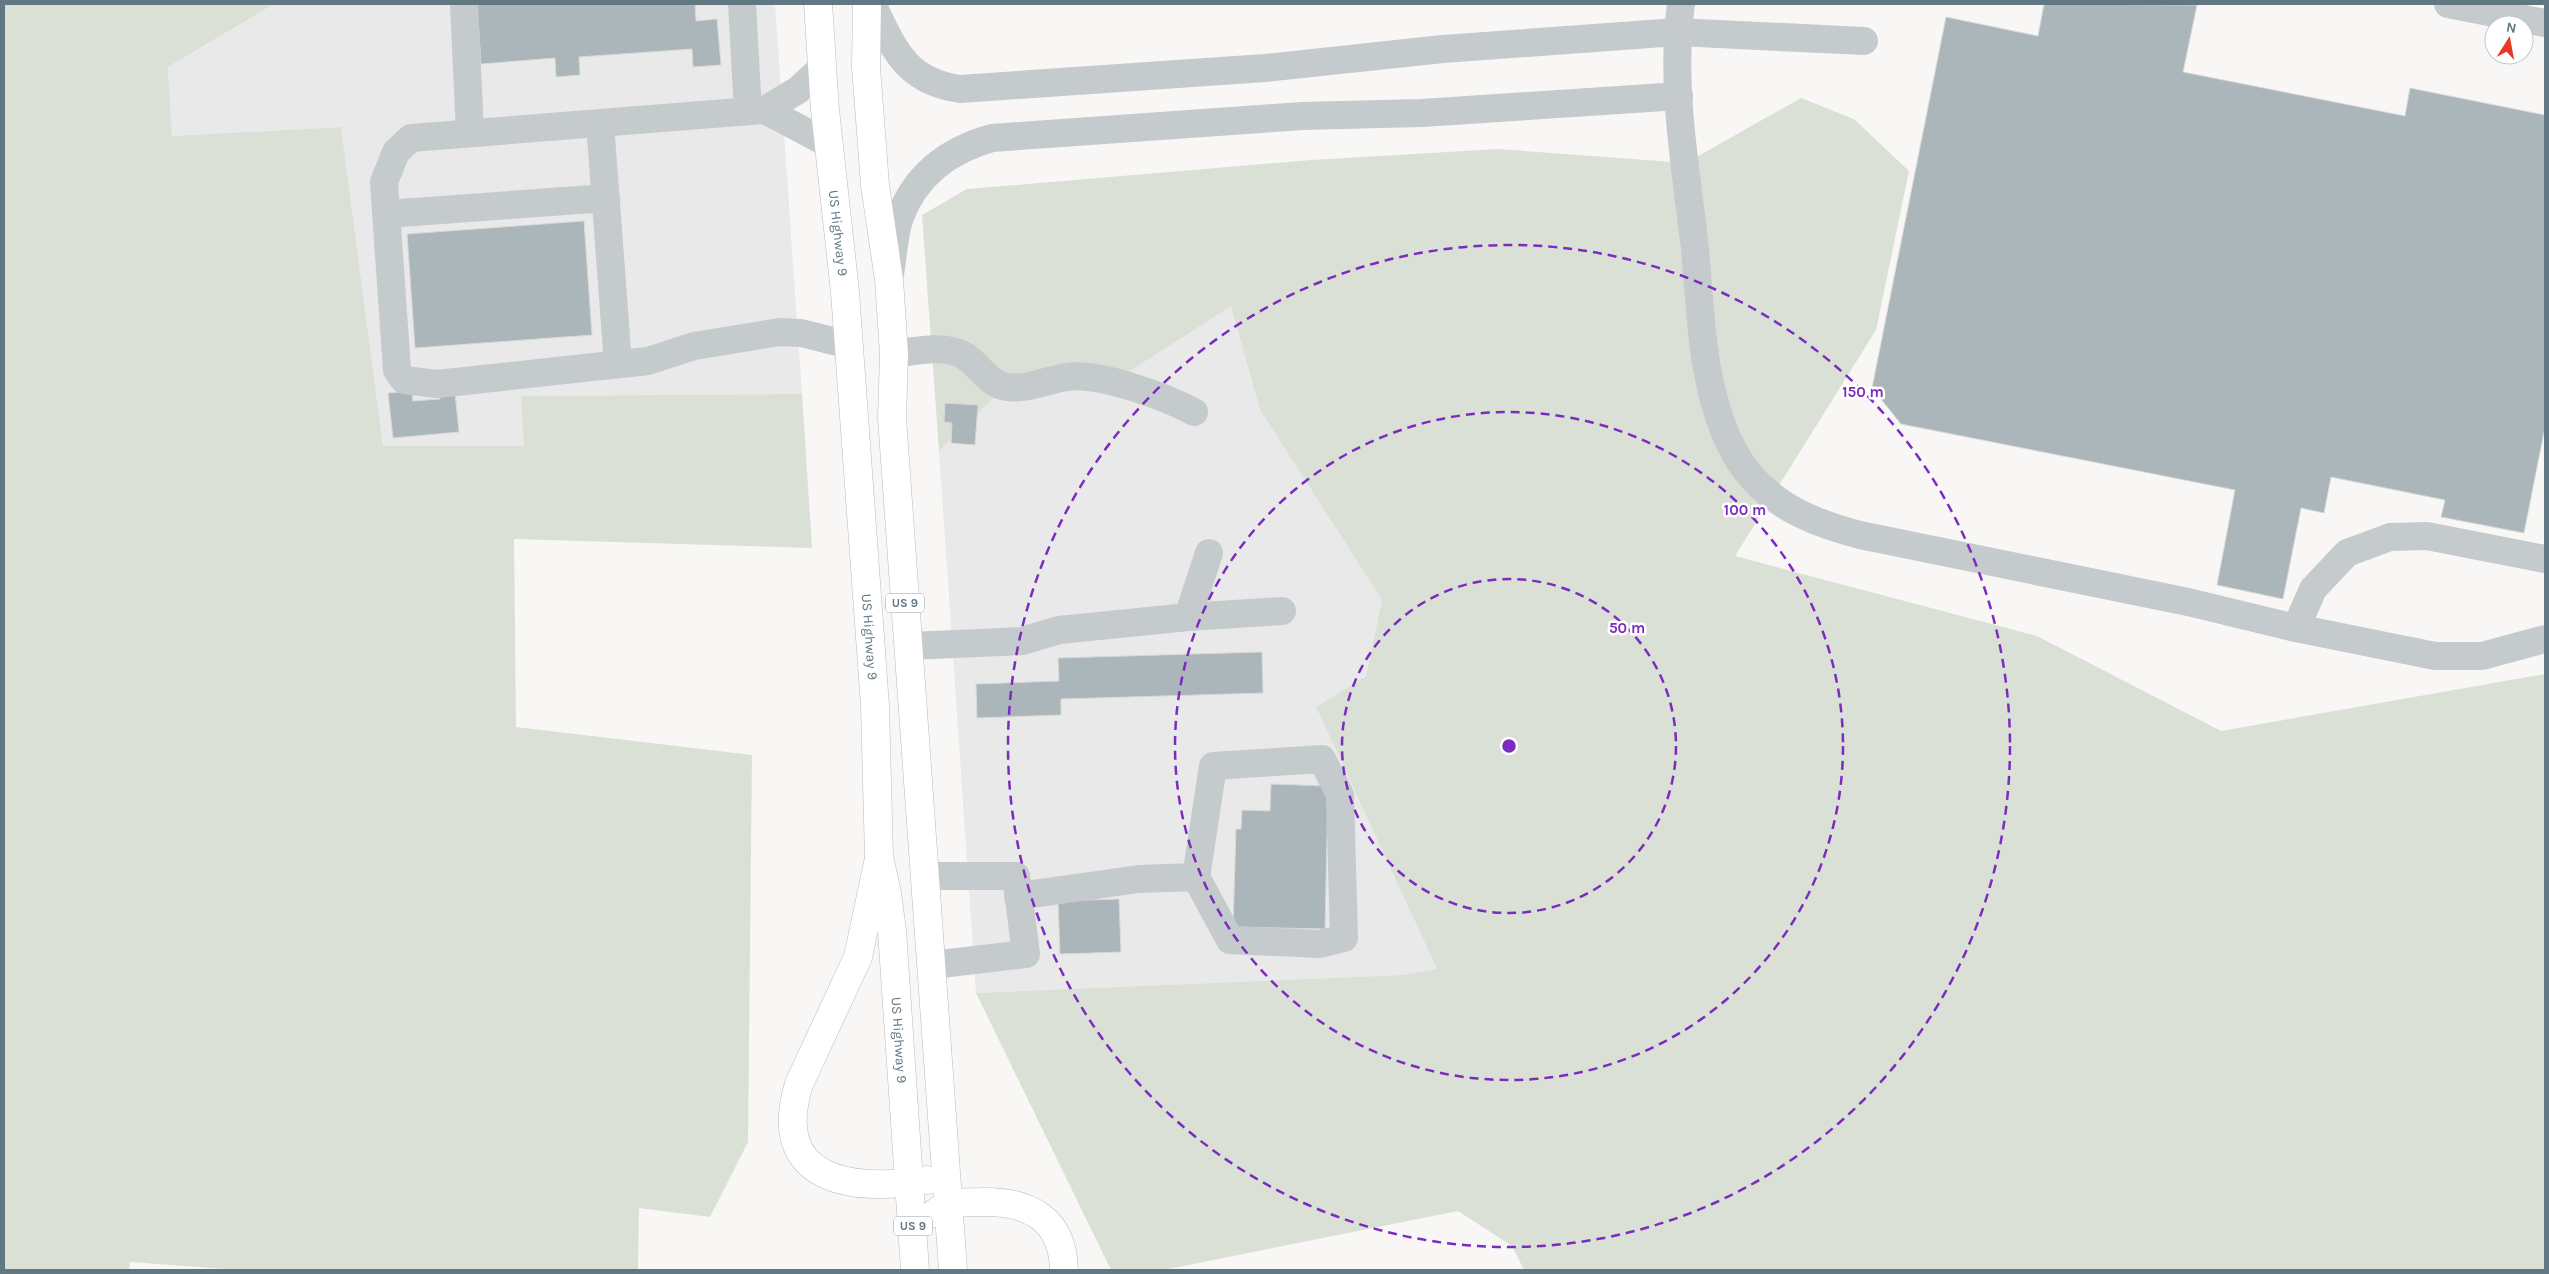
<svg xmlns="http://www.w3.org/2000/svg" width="2549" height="1274" viewBox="0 0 2549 1274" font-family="Karla,sans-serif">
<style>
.built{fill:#e8e9e8}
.green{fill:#dae0d5}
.building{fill:#abb6ba;stroke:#d9d9d7}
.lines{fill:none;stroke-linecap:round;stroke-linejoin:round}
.highway-casing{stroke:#b7bcbe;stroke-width:29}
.minor{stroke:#c5cacc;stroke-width:28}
.highway{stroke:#fff;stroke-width:28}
.ring{fill:none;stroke:#7b2cbf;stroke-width:2.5;stroke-dasharray:9 6}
.labels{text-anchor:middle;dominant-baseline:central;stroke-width:5;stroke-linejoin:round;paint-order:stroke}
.shield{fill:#fff;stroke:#90a0a7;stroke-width:1}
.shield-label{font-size:12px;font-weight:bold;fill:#617781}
.street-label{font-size:14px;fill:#617781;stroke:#fff}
.centre{fill:#7b2cbf;stroke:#fff;stroke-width:2.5}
.ring-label{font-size:15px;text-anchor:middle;font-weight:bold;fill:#7b2cbf;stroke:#fff;stroke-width:5;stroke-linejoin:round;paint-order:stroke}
</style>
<rect width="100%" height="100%" fill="#f8f7f5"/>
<!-- built -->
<g class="built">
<polygon points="274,4 775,4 802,394 521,396 525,446 383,446 341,127 172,136 168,67"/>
<polygon points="1231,305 1260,410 1382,600 1366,676 1316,707 1437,969 1402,975 976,993 939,451 1004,388 1108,385"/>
</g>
<!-- green -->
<g class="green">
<polygon points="4,4 274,4 168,67 172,136 341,127 383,446 524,446 521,396 802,394 812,548 514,539 516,727 752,755 748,1142 710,1217 639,1208 638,1270 240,1270 130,1262 129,1270 4,1270"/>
<polygon points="1801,98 1854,119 1909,171 1876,330 1735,556 2037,636 2221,731 2545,674 2545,1270 1524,1270 1512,1246 1458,1211 1163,1270 1111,1270 976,993 1402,975 1437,969 1316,707 1366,676 1382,600 1260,410 1231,306 1108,385 1004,388 939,451 922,215 967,189 1312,160 1498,149 1686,163"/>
</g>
<!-- building -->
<g class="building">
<polygon points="477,4 695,4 696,21 717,19 721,65 693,67 692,49 579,57 580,75 556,77 555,58 481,64"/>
<polygon points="2044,4 2197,5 2183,72 2405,116 2410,88 2545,115 2545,427 2524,533 2441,517 2445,500 2331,477 2324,513 2301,508 2283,599 2217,585 2235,490 1901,424 1872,388 1946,17 2038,36"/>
<polygon points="584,221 592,335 415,348 407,234"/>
<polygon points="454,383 459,432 393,438 388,393 412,391 413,401 440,399 439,384"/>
<polygon points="945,403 978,405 975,445 951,443 952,423 944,422"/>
<polygon points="1262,652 1263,693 1061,699 1061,715 977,718 976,684 1059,681 1058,658"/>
<polygon points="1271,784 1328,786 1325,929 1233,927 1236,829 1241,829 1242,810 1270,811"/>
<polygon points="1119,899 1121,952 1060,954 1058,901"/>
</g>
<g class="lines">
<!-- highway casing -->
<g class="highway-casing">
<g id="highway">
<path id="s1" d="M818,4L825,110L845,292L875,706L879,857L887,893L892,931L915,1270"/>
<polyline points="867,4 866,67 875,185 889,280 894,354 892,418 953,1270"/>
<path d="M878,863L858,957L799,1084C769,1182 852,1192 927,1180"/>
<path d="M935,1213C952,1200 961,1203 982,1202C1029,1201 1063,1219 1064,1270"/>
</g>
</g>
<!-- minor -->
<g class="minor">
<polyline points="464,4 470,133"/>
<polyline points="742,4 748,111"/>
<path d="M872,4C894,49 905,81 960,89L1265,68L1443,49L1677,32L1864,41"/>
<path d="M1681,4C1670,85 1686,169 1695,249C1700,302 1701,360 1717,410C1724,433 1734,456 1749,474C1778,509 1818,524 1860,535L2188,602L2291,627L2435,656H2482L2545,639"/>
<polyline points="2448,4 2545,23"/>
<polyline points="822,68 798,90 765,110 411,138 396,152 384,182 397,370 404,380 437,384 648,361 694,346 780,332 801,333 849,345"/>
<polyline points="765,110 829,144"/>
<polyline points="600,123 618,364"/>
<polyline points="387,214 606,198"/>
<path d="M890,274C893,256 894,234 900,217C916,174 949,150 992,138L1302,116L1422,113L1679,96"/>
<path d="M894,354C915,351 945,344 965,356C980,366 988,384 1007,387C1027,390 1047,380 1067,377C1099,372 1166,397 1194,412"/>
<polyline points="1188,617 1209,553"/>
<polyline points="2296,628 2313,589 2347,553 2390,537 2427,536 2545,559"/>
<polyline points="909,646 1022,641 1059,630 1188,617 1282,611"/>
<polyline points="925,876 1016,876 1026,954 932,965"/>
<polyline points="1018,896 1139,879 1196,877 1213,766 1322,759 1340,795 1344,938 1320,944 1230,940 1196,877"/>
</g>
<!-- highway -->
<use href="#highway" class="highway"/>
</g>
<!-- distance rings -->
<g class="ring">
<circle cx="1509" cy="746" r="167"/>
<circle cx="1509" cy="746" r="334"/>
<circle cx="1509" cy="746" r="501"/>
</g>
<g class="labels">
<!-- shield labels -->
<g class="shield">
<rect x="886" y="593.5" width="38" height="19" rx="4"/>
<rect x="894" y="1216.5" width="38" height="19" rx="4"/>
</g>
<g class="shield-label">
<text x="905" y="603">US 9</text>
<text x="913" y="1226">US 9</text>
</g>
<!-- street labels -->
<g class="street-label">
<text stroke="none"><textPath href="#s1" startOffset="230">US Highway 9</textPath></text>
<text stroke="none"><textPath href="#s1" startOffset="635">US Highway 9</textPath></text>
<text stroke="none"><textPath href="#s1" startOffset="1040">US Highway 9</textPath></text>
</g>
</g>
<circle cx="1509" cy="746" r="8" class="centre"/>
<g class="ring-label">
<text x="1863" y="397">150 m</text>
<text x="1745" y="515">100 m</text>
<text x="1627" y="633">50 m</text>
</g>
<!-- border -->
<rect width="2549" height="1274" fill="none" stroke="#617781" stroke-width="10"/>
<!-- north arrow -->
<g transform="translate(2509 40) rotate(11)"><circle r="24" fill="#ffffff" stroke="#c0c9cd"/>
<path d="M0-4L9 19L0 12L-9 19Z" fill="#ea3923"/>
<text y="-8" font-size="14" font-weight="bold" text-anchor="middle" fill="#617781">N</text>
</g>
</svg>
